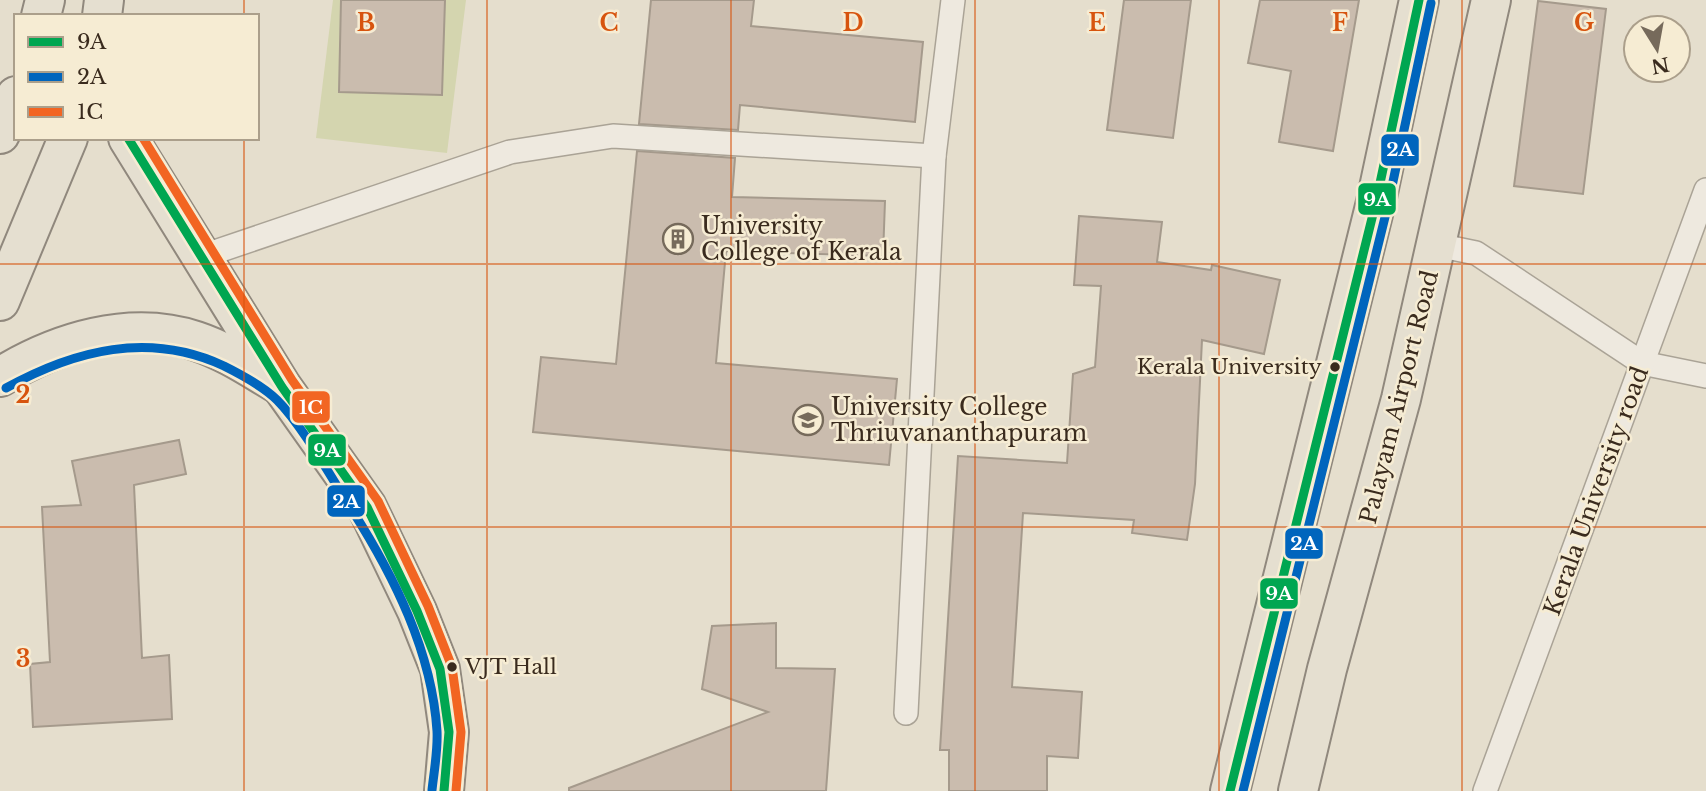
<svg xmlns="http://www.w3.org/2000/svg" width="1706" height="791" viewBox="0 0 1706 791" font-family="'Libre Baskerville',serif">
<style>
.pitch{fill:#d4d5af}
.building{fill:#cabcae;stroke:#a59a8c;stroke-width:2}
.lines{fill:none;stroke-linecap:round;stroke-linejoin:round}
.service-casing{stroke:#aaa396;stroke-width:26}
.primary-casing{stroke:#90887d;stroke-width:42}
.service{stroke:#eee9df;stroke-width:23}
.primary{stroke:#e5dfd0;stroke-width:38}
.bus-1-casing{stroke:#f6ecd3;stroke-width:14}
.bus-2-casing{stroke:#f6ecd3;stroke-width:14}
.bus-3-casing{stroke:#f6ecd3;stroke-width:14}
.bus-1{stroke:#00a651;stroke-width:9}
.bus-2{stroke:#0065bd;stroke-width:9}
.bus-3{stroke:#f26522;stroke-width:9}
.grid{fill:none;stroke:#d7540e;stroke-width:2;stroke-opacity:0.55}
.bus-dot{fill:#3a2b1e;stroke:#f6ecd3;stroke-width:2.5}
.labels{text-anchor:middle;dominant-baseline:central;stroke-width:5;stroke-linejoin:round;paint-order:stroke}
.bus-label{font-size:21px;fill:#3a2b1e;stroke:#f6ecd3;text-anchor:end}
.poi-label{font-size:23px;fill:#3a2b1e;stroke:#f6ecd3;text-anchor:start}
.street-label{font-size:23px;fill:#3a2b1e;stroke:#f6ecd3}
.grid-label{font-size:23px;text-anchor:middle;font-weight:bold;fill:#d7540e;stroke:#f6ecd3;stroke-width:5;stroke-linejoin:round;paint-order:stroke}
.line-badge{stroke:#f6ecd3;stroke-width:2.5}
.badge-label{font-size:19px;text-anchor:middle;font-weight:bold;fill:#fff}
</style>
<rect width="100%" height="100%" fill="#e5decd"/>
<!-- pitch -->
<polygon class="pitch" points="333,0 466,0 447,153 316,138"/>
<!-- building -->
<g class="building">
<polygon points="341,0 445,0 442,95 339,92"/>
<polygon points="651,0 754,0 751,26 923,42 915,122 740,105 738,130 639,124"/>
<polygon points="1124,0 1191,0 1173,138 1107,130"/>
<polygon points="1260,0 1359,0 1333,151 1279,142 1291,71 1248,63"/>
<polygon points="1538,1 1606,9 1583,194 1514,186"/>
<polygon points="637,151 735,158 732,197 885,201 883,256 726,251 716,363 897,379 889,465 533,432 541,357 616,364"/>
<polygon points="1079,216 1162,222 1157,262 1211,270 1212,265 1280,280 1264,354 1202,340 1195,484 1187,540 1132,533 1134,520 1023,513 1012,687 1082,692 1078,758 1047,756 1047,791 949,791 949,750 940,750 958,456 1067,463 1073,374 1095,367 1101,286 1074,285"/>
<polygon points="179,440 186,474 134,485 142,658 169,655 172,719 33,727 30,664 50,662 42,507 81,505 72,461"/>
<polygon points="776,623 776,668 835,669 826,791 569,791 569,788 768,712 702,689 712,626"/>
</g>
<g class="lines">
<!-- service casing -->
<g class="service-casing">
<g id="service">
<polyline points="1437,245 1476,253 1642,363 1706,376"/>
<polyline points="203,256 510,152 613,136 934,156"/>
<polyline points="906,713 934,156 953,0"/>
<polyline points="1485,791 1706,190"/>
</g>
</g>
<!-- primary casing -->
<g class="primary-casing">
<g id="primary">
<polyline points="41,16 45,0"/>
<polyline points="102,16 104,0"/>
<polyline points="0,134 16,96"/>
<polyline points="128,138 282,387 367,507 417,611 440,669 449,732 444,791"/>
<polyline points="0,301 68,138"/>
<path d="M0,377C57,342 130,319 196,341C226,351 251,368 278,384"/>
<polyline points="1230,791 1376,202 1419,0"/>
<polyline points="1298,791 1327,669 1401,399 1491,0"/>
</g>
</g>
<!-- service -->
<use href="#service" class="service"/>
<!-- primary -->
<use href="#primary" class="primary"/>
<!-- bus-1 casing -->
<g class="bus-1-casing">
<g id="bus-1">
<polyline points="128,138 282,387 367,507 417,611 440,669 449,732 444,791"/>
<polyline points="1230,791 1376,202 1419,0"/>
</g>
</g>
<!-- bus-2 casing -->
<g class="bus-2-casing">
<g id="bus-2">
<path d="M6,388C75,350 149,331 224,366C242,375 263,386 277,400C302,425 332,479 352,510C394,576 432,652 437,731C438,751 434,771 432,790"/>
<polyline points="1243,791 1388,205 1431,3"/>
</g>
</g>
<!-- bus-3 casing -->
<g class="bus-3-casing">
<polyline id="bus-3" points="143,138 292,380 378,501 428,606 452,667 461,732 456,791"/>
</g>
<!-- bus-1 -->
<use href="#bus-1" class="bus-1"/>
<!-- bus-2 -->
<use href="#bus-2" class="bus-2"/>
<!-- bus-3 -->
<use href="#bus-3" class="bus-3"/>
</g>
<!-- grid -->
<path class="grid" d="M244,0V16M487,0V791M731,0V791M975,0V791M1219,0V791M1462,0V791M244,138V791M0,264H1706M0,527H1706"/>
<!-- icons -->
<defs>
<g id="building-ring" transform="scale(1.575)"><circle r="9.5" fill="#f6ecd3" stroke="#766a5b" stroke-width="1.5"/><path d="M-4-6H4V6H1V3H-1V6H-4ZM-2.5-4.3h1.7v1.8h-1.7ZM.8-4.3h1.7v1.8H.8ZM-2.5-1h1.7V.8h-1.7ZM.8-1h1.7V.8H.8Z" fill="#766a5b"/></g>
<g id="university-ring" transform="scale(1.575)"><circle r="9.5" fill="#f6ecd3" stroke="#766a5b" stroke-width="1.5"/><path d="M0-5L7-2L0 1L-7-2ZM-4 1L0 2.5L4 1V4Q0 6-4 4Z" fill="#766a5b"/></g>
</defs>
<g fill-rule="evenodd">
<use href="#building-ring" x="678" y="239"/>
<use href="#university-ring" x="808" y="420"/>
</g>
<!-- markers -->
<g class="bus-dot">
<circle cx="1335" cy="367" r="6"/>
<circle cx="452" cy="667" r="6"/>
</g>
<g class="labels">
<!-- bus labels -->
<g class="bus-label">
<text x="1322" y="367">Kerala University</text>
<text x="465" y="667" text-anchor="start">VJT Hall</text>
</g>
<!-- poi labels -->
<g class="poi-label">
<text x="701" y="226">University<tspan x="701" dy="26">College of Kerala</tspan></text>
<text x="831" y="407">University College<tspan x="831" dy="26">Thriuvananthapuram</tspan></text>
</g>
<!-- street labels -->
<g class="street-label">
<text transform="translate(1399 397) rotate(-76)">Palayam Airport Road</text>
<text transform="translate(1596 491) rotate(-70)">Kerala University road</text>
</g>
</g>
<g class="grid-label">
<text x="366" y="31">B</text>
<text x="609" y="31">C</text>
<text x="853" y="31">D</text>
<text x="1097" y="31">E</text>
<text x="1340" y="31">F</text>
<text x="1584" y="31">G</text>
<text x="23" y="403">2</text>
<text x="23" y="667">3</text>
</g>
<g class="line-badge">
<rect x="1380" y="133" width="40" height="34" rx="7" fill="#0065bd"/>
<rect x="1357" y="182" width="40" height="34" rx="7" fill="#00a651"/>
<rect x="291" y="390" width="40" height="34" rx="7" fill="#f26522"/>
<rect x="307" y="433" width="40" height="34" rx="7" fill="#00a651"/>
<rect x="326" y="484" width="40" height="34" rx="7" fill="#0065bd"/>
<rect x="1284" y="527" width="40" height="33" rx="7" fill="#0065bd"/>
<rect x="1259" y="577" width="40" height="33" rx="7" fill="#00a651"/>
</g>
<g class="badge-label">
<text x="1400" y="156">2A</text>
<text x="1377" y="206">9A</text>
<text x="311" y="414">1C</text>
<text x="327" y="457">9A</text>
<text x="346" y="508">2A</text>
<text x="1304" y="550">2A</text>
<text x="1279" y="600">9A</text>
</g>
<!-- legend -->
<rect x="14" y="14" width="245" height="126" fill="#f6ecd3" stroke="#ab9f8b" stroke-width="2"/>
<rect x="28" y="37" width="35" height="10" fill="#00a651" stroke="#ab9f8b" stroke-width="2"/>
<text x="77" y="49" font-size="21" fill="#3a2b1e">9A</text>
<rect x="28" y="72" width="35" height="10" fill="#0065bd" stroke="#ab9f8b" stroke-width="2"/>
<text x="77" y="84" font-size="21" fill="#3a2b1e">2A</text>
<rect x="28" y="107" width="35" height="10" fill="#f26522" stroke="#ab9f8b" stroke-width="2"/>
<text x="77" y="119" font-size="21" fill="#3a2b1e">1C</text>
<!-- north arrow -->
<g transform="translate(1657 49) rotate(169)"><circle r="33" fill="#f6ecd3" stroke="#ab9f8b" stroke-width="2"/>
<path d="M0-5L12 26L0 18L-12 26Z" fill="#766a5b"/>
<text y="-10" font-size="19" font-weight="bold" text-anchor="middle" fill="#3a2b1e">N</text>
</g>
</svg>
